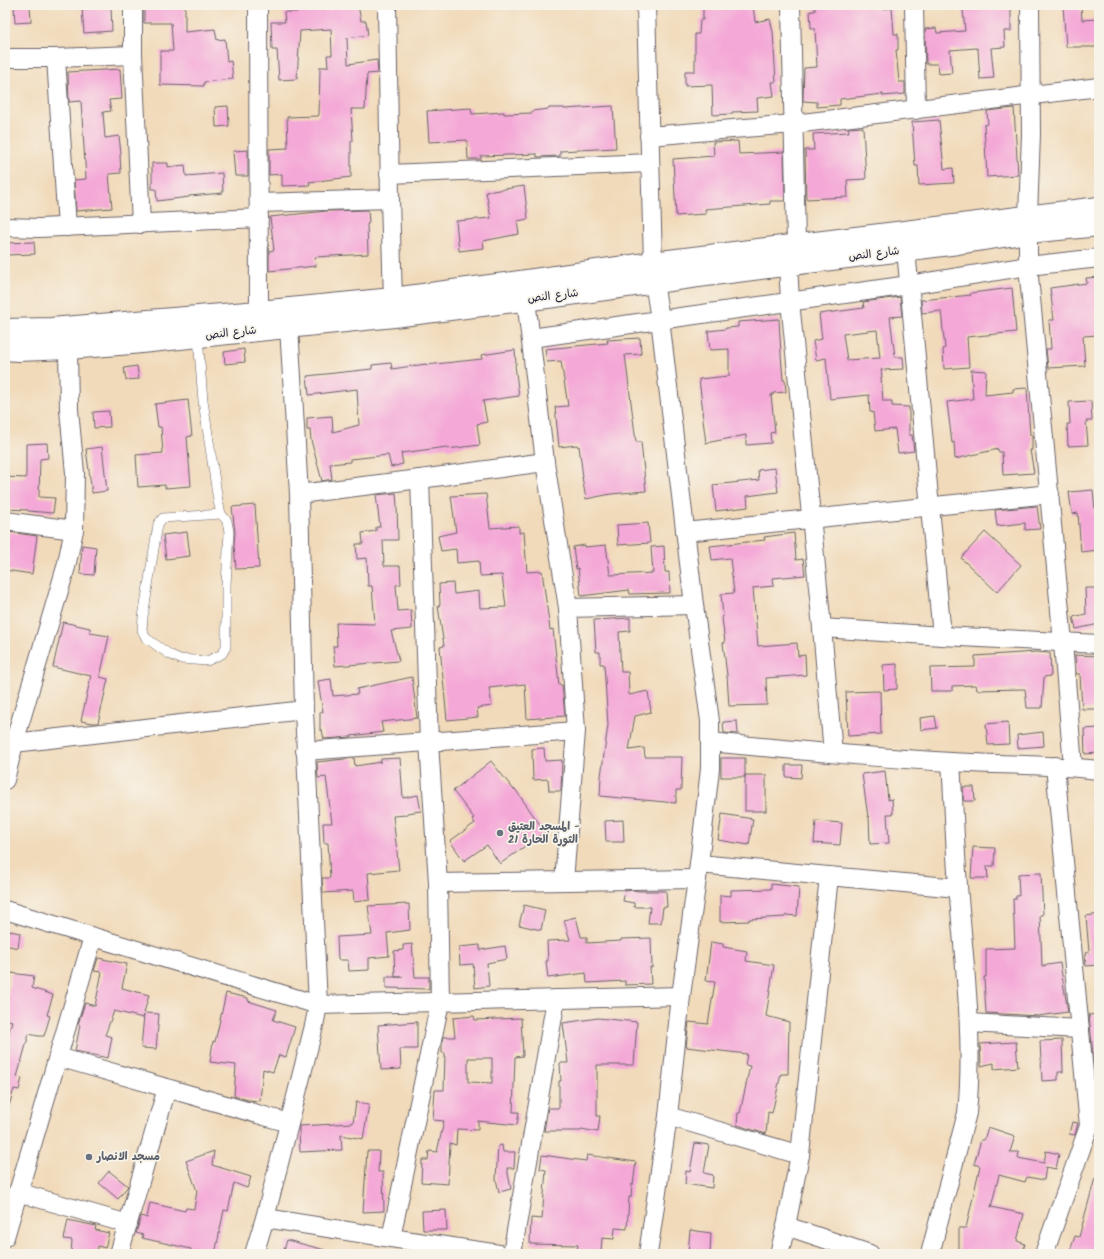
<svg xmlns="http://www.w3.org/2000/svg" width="1104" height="1259" viewBox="0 0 1104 1259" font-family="Kalam,'Playpen Sans Arabic',sans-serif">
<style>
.building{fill:#f4a8d7;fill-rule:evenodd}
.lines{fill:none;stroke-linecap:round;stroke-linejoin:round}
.lane-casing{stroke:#6a6267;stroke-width:10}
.street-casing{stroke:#6a6267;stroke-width:20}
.secondary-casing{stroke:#6a6267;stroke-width:24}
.lane{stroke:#fff;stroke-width:9}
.street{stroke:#fff;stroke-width:18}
.secondary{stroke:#fff;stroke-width:22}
.worship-dot{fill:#6b7280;stroke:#f7f3e8;stroke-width:1.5}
.labels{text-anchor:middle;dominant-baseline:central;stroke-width:3.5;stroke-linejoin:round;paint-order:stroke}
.street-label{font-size:11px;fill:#22223b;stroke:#f7f3e8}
.worship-label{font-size:11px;font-weight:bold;fill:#5b616d;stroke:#f7f3e8;text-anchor:start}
</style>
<rect width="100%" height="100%" fill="#f7f3e8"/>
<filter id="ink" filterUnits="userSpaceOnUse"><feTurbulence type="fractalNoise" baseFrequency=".025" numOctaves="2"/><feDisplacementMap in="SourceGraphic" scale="8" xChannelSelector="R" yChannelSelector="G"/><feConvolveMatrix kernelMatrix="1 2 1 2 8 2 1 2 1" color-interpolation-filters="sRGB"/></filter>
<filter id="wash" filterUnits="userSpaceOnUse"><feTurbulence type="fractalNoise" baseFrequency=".012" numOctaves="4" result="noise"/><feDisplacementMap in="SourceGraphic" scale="16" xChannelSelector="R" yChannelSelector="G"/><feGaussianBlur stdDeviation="0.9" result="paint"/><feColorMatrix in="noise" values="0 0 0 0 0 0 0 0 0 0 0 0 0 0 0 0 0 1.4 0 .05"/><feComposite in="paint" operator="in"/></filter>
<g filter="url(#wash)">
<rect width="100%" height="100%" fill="#f1daba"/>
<g id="blocks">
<!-- building -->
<g class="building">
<polygon points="14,5 30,5 31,22 15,23"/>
<polygon points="144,5 185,5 185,32 215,29 217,40 225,39 227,62 231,61 233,79 204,82 204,86 160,85 160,51 173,51 171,23 144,23"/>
<polygon points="316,5 358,5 361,21 366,21 368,35 347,38 348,64 377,60 378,73 367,74 365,109 351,109 353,141 351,141 351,177 309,182 310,185 282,186 282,174 269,175 269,149 288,148 287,117 318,116 319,115 320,67 328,67 327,55 332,55 331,29 300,31 297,79 279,80 277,50 272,50 271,22 285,22 284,12 299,12 298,8"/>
<polygon points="715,5 753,5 755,22 770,19 773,32 776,82 772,82 774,96 757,98 758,111 732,112 732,114 713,115 712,85 685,86 685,71 695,71 695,34 699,34 700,20 703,20 703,8 715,8"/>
<polygon points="815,5 882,5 882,9 892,8 894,34 898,34 898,50 896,50 899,82 905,82 905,94 883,96 883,94 840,99 840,105 817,107 817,102 803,101 804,68 817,67 815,28 811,28 810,11 815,11"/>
<polygon points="972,5 1011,5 1011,31 1004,31 1005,47 991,48 994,78 980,79 978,49 976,48 950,50 952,73 939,74 938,64 926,64 925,29 936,28 937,33 965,31 963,10 972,8"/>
<polygon points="1063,5 1081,5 1082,20 1099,19 1099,35 1097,35 1096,47 1066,47"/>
<polygon points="111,7 112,31 84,33 82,9"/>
<polygon points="120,69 122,99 109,100 111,111 103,112 105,138 119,136 121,154 120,155 121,173 109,174 112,208 76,211 74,180 86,179 81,101 69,102 68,72"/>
<polygon points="228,106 229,126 216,127 215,107"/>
<polygon points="613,106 616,148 560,151 560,156 537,157 537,154 481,156 481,159 468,159 467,140 429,142 427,111 471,108 472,114 504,112 504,114 532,113 532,111 549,109 549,108 564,108 564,109"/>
<polygon points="1014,108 1018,175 987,177 984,125 988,124 987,111"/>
<polygon points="939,120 944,169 953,168 954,183 919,185 918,166 915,166 912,122"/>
<polygon points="863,127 866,179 847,180 848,197 806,199 805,150 814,150 813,134 849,132 848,128"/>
<polygon points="738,141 739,154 784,152 785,201 770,201 770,204 705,209 706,214 676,216 673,159 714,156 713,142"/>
<polygon points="248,150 248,176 235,176 233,151"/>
<polygon points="152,163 168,163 168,167 185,165 186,176 222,173 223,193 189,196 189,197 157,201 156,189 152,189"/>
<polygon points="524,186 528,219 517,221 519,234 483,241 484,248 459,251 456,221 491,218 486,192"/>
<polygon points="368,210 369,223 367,224 368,254 315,257 316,266 269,271 269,251 274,250 270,217 326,211"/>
<polygon points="34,242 35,254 5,255 5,243"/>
<polygon points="1099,277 1099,335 1083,336 1085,366 1048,368 1046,349 1051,349 1049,320 1054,320 1050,288 1087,283 1086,278"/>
<polygon points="1012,288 1016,332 967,337 969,367 944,369 943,349 945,348 941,311 922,313 921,300 971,295 971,293"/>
<path d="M900,297L902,316L890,317L895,357H903L904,369L881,370L882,377H881L883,401H892V406L909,407V435H912L914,451L898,453L895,429L875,431L873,412H870L869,395L830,399L826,358L816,360L813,341L822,339L819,314L864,308L863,302ZM877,330L880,358L847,360L843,334Z"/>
<polygon points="779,319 781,354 783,380 785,380 786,392 773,393 773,395 771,395 775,432 770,433 771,443 746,445 746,435 706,443 702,412 703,412 699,379 729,376 729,349 710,350 708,331 726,329 726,328 738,327 738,322"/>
<polygon points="640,338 641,354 625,355 636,442 641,442 646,491 611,494 586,499 582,477 583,477 579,446 578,447 577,445 559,447 555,407 568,406 561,361 547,362 545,349 608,343 607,340"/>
<polygon points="244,349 245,362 225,364 224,352"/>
<polygon points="515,350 516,364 515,365 519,396 483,401 487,422 477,424 480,445 447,449 447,447 401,453 403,464 391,467 388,455 350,459 350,462 330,464 332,479 322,481 311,440 310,430 307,430 307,418 332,416 333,432 359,425 357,389 309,395 307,376 372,369 372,365 391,363 392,369 426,364 426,365 482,359 481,355"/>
<polygon points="137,366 139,379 126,380 124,368"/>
<polygon points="971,370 986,371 985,395 1013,392 1013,389 1027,388 1030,435 1032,435 1032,450 1030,450 1034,473 1003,475 1002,452 999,452 998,449 955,459 954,442 952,443 947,402 973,399"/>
<polygon points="188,400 192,436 187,437 191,486 165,488 165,485 138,487 136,455 163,453 161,427 158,427 155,404"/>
<polygon points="1091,401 1092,421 1086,421 1088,445 1068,446 1067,424 1070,424 1069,402"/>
<polygon points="109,411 110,427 94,428 93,412"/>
<polygon points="47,443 48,458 40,459 39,497 55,498 53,513 28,511 28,510 5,509 5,477 26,478 26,444"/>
<polygon points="102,447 107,491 92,493 86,449"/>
<polygon points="775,468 778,492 747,496 748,507 716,511 713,485 759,480 758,470"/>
<polygon points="1093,490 1095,510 1099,509 1099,550 1081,552 1078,513 1072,514 1069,492"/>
<polygon points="396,493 397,506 398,540 383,540 384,566 400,566 401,584 396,585 398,611 411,610 412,629 391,631 399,661 335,666 333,646 337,646 336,623 375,624 372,586 368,586 367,558 357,559 356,544 363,544 362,533 376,531 376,527 380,527 376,495"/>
<polygon points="486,494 490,528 519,526 519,533 524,532 527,572 542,571 550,630 553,629 559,685 562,685 565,716 527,719 525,684 489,688 492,706 477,708 478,717 447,720 440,647 444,646 438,606 440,605 439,584 453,583 454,594 479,591 480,608 506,607 502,575 480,576 479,561 457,563 456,549 441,551 438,536 456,532 451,496"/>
<polygon points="255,505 259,568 236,569 234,545 235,532 232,507"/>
<polygon points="1037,506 1040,529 1025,530 1025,523 997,526 995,510"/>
<polygon points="648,523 650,543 618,545 617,525"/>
<polygon points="9,532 37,536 32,574 5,570"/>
<polygon points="187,532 190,556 166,559 163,535"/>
<polygon points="985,532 1021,565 997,592 961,558"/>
<polygon points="794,533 796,560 803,559 805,575 773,578 774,586 753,588 758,646 797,643 798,656 805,655 806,675 766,678 767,705 729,706 727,675 723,643 725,643 722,617 723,617 721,594 734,593 730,558 712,560 710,546 765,540 764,537"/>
<polygon points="82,545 96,547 94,575 80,574"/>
<polygon points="585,545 585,547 606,545 610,575 653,573 651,547 664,546 665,572 669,572 670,593 630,594 629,590 581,596 578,568 576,569 573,547"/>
<polygon points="1085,588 1099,588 1099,624 1076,629 1073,617 1086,614"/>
<polygon points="630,618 630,631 619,632 621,672 628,672 629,695 648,691 651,712 635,716 629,750 644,748 645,757 682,757 681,790 676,790 676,803 600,796 601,776 608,725 604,664 600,664 600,652 596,652 594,620"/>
<polygon points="63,622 90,628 90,633 109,636 100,677 108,679 98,723 93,723 81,721 91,676 53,667"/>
<polygon points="1036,652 1050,653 1051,676 1044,677 1042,708 1027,708 1025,689 977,690 976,685 952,686 952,691 931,691 930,668 975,667 975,656"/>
<polygon points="1075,655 1099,656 1099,709 1082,709 1080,674 1076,674"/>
<polygon points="897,664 897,689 884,690 883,665"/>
<polygon points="412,677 417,718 381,722 383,732 351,736 351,737 324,739 322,730 320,730 320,712 323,712 318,681 331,679 333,696 358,694 357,689"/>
<polygon points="880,691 881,734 848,736 846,692"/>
<polygon points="935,716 937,728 921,730 920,718"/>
<polygon points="737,721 738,734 724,733 723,722"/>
<polygon points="1008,722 1009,744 988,745 986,724"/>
<polygon points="1099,728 1099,753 1085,754 1084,729"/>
<polygon points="1043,732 1044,746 1018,748 1017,735"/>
<polygon points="544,748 545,761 562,760 561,791 549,791 548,779 533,780 532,749"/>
<polygon points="354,758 355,766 381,762 381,759 400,758 403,798 418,795 421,811 407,813 407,815 393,816 399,870 368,873 370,900 354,902 353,891 323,893 322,878 330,878 328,843 324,843 323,823 332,823 326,777 318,778 317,762"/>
<rect x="721" y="758" width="24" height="19"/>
<polygon points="491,761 514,790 515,789 545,832 500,864 487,845 464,861 450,841 475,823 472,819 474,818 453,791"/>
<polygon points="786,765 802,765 801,778 786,777"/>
<polygon points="885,771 888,800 892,799 893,814 887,814 889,843 870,844 869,816 868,817 862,774"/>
<rect x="745" y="775" width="21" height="36"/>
<polygon points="963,787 974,787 975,801 964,801"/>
<polygon points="722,814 753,819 749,845 718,840"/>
<polygon points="623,820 624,842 606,842 605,821"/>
<polygon points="816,821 842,823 840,845 814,843"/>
<polygon points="973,847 995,848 994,866 987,866 988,878 971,878"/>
<polygon points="1041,873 1043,915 1040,915 1042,966 1060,963 1068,1012 1038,1016 986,1013 984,977 986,977 986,949 1015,948 1013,899 1016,899 1016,896 1019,896 1018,874"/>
<polygon points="771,884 799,887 797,916 786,915 785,917 749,919 749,921 720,922 720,895 731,896 731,890 771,889"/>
<polygon points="633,890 639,891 666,891 667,907 663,907 661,923 648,923 650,907 634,907 634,903 623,901 625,891"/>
<polygon points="409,904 410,930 387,933 389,956 369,958 369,970 349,971 348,960 338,960 337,937 372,935 368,906"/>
<polygon points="524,905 545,910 541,930 519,925"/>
<polygon points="1099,914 1099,965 1086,966 1085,953 1089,952 1086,916"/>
<polygon points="576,917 581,937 587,937 587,943 621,941 621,939 651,938 652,968 650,967 651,984 625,985 625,981 587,983 586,973 548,978 546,961 548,961 547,941 570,940 564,920"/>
<polygon points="5,930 20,933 18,948 5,945"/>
<polygon points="711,942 723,944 723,947 747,951 746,961 774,965 766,1016 789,1022 788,1074 781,1074 772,1113 768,1112 766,1134 737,1125 738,1113 740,1113 750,1066 745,1065 747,1054 686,1047 689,1022 708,1024 715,982 706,981"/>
<polygon points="412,944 415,977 429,977 429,989 386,988 386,977 403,977 395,977 394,951 403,950 403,945"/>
<polygon points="480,945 480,950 505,946 507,959 487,963 489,986 475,988 473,964 460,965 459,947"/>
<polygon points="98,958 127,964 122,988 149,995 144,1013 159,1014 156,1049 141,1048 144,1015 143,1018 114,1011 105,1035 112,1037 108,1058 75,1051 80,1025 78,1024 85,1003 95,1006 102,972 94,971"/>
<polygon points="11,973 34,976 32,988 53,995 47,1015 50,1016 44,1036 38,1036 29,1034 17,1077 22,1078 19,1090 14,1089 9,1106 5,1105 5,1045 12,1021 5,1019 5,1003 7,1003"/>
<polygon points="226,993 248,998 248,1001 277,1010 273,1020 295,1027 286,1057 279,1055 273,1072 263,1069 260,1101 248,1100 234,1096 236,1065 210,1062 213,1041 215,1042"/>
<polygon points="1099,1014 1099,1064 1094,1064 1089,1015"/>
<path d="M474,1016L475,1020L521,1018L523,1056L515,1057L513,1112H519L517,1125L478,1121V1130L457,1129L456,1145L450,1143L448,1184L421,1182L422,1160H428L429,1151L437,1152L444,1121L433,1120L435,1090H444L445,1053H442V1046L443,1037H455L453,1018ZM468,1058H492V1083L468,1082Z"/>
<polygon points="598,1018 637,1022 634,1065 597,1065 597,1116 600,1116 598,1132 581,1129 581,1131 544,1131 548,1108 559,1108 559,1081 561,1081 560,1063 568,1063 563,1023"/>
<polygon points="417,1022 417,1049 400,1049 401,1069 381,1070 378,1025"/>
<polygon points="1062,1040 1063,1072 1058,1072 1058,1080 1042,1081 1040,1041"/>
<polygon points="1016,1042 1018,1067 994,1069 994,1063 981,1066 980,1044"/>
<polygon points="356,1102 369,1104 363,1139 341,1135 342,1150 300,1152 299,1129 299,1126 353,1123"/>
<polygon points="1072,1122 1078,1123 1075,1135 1069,1134"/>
<polygon points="988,1127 1015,1136 1010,1152 1019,1152 1018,1158 1044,1163 1046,1151 1059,1154 1056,1169 1046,1167 1044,1180 1027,1177 1025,1182 999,1175 991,1207 1024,1214 1017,1241 1025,1244 1022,1254 959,1254 959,1228 966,1228 980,1166 974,1164 981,1140 984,1140"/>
<polygon points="695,1143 709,1145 704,1173 713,1175 712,1188 685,1184 686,1171 690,1172"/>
<polygon points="502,1145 503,1152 515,1152 514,1168 507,1168 511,1189 499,1192 496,1179 498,1146"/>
<polygon points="214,1151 212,1165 251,1177 247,1188 234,1183 228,1211 224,1210 215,1254 190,1254 191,1249 142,1238 143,1235 136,1233 141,1216 147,1218 150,1203 185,1211 186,1208 194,1209 197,1191 186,1161"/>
<polygon points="367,1151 379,1151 378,1172 383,1172 384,1211 363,1212"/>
<polygon points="542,1155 586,1161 587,1155 636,1162 633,1185 632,1184 631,1197 629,1197 627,1229 615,1228 614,1239 602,1238 601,1252 577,1250 578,1245 530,1244 531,1218 542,1219 546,1170 540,1169"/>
<polygon points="109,1171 128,1186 118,1199 99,1183"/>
<polygon points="1095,1178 1099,1178 1099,1254 1069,1254 1075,1236 1079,1237"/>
<polygon points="446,1210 447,1230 423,1230 422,1211"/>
<polygon points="68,1220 96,1226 95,1230 109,1233 105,1248 98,1246 97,1254 71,1254 72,1240 64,1239"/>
<polygon points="690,1230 711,1233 710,1253 688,1253"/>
<polygon points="287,1240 325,1250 324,1254 283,1254"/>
</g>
</g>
</g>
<g filter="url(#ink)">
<use href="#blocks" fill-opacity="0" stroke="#6a6267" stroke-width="1"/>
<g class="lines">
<!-- lane casing -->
<g class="lane-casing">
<polyline id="lane" points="198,337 203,401 218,501 221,514 227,521 229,532 226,585 226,647 222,654 207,661 180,659 169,654 146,638 142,630 143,617 158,524 163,518 221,514"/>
</g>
<!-- street casing -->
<g class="street-casing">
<g id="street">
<polyline points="133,5 133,55 141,224"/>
<polyline points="258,5 259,312"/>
<polyline points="387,5 390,199 393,299"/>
<polyline points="646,5 653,263 654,282 660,319 694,605 710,721 710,769 699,864 681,996 668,1116 648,1254"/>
<polyline points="791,5 796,245"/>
<polyline points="914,5 916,110"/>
<polyline points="5,58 56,58 133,55"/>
<polyline points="56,58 67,227"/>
<polyline points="649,136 794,124 1099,87"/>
<polyline points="389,174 650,163"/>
<polyline points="259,203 390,199"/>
<polyline points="1028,216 1031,134 1030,5"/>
<polyline points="5,227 39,228 259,218"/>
<polyline points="1028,232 1028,266 1063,643 1073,767"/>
<polyline points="906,250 942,636"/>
<polyline points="788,264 790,301 822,628 833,753"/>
<polyline points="526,299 545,462 568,608 576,731 564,881"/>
<polyline points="531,338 909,285 1028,266 1099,258"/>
<polyline points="299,494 420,479 545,462"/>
<polyline points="5,521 74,530"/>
<polyline points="685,532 1050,494"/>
<polyline points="568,608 694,605"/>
<polyline points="822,628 942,636 1099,644"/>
<path d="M710,742C790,750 870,757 950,762C1000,765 1050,764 1099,770"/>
<polyline points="14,743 304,710"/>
<polyline points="305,751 576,731"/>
<polyline points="5,780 14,743 66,567 74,530 75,473 69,410 68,348"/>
<polyline points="699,864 958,888"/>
<polyline points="438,883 697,879"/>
<polyline points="5,910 318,1005 681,996"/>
<polyline points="969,1023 1080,1029"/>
<polyline points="58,1057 289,1123"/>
<polyline points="668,1116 800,1155"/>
<polyline points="17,1192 128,1224"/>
<polyline points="265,1218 391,1238 499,1254"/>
<polyline points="786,1226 870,1254"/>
<polyline points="5,1237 93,937"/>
<polyline points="391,1238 440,1002 438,883 429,742 420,479"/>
<polyline points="119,1254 167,1088"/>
<polyline points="254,1254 265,1218 314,1026 318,1005 304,710 299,494 289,327"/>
<polyline points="512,1254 556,999"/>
<polyline points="779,1254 786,1226 800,1155 829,876"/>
<path d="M930,1254L967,1113C974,1041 965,970 959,898C955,853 954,808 951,762"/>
<polyline points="1044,1254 1089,1126 1055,766"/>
</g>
</g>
<!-- secondary casing -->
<g class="secondary-casing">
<g id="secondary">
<polyline points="5,330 51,329 259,312 393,299 520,282 653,263 1099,208"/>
<polyline points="5,349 18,350 68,348 131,343 394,316 555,296 698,276 958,243 1028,232 1099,225"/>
</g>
</g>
<!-- lane -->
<use href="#lane" class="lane"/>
<!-- street -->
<use href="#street" class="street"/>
<!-- secondary -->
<use href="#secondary" class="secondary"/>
</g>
</g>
<!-- markers -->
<g class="worship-dot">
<circle cx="500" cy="833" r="4"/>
<circle cx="89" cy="1157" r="4"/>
</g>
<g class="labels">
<!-- street labels -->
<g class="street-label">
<text transform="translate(874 254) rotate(-7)">شارع النص</text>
<text transform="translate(553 296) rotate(-7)">شارع النص</text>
<text transform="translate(231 333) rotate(-6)">شارع النص</text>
</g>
<!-- worship labels -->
<g class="worship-label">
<text x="508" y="827">المسجد العتيق -<tspan x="508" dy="13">الثورة الحارة 21</tspan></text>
<text x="97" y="1157">مسجد الانصار</text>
</g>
</g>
<!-- margin -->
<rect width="1104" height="1259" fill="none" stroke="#f7f3e8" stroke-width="20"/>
</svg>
